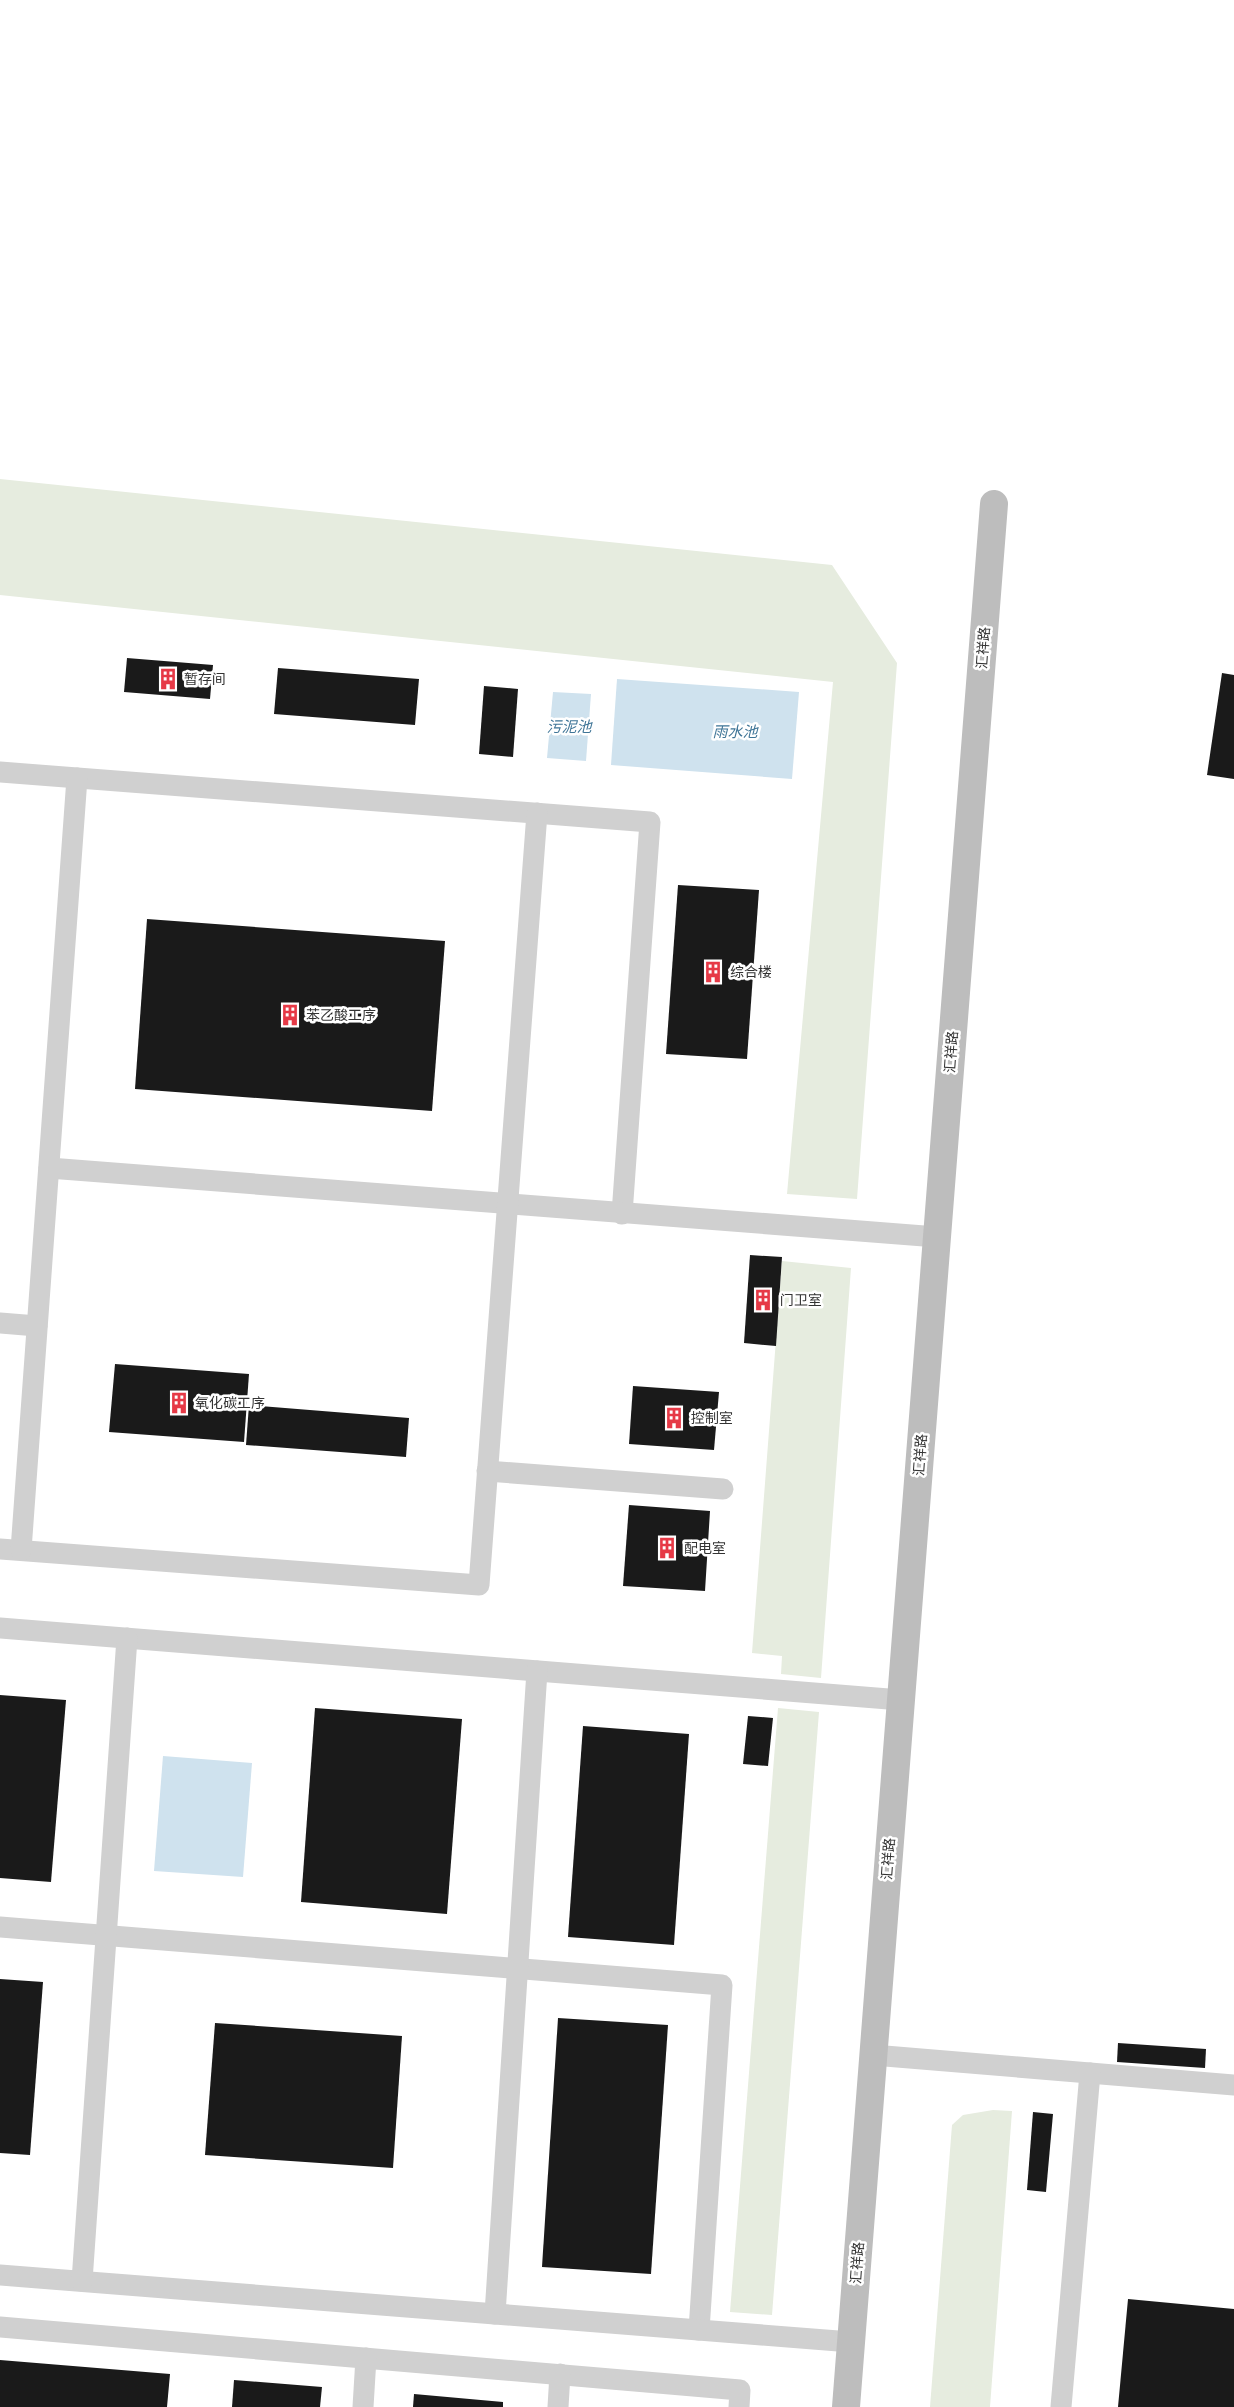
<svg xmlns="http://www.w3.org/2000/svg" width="1234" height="2407" viewBox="0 0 1234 2407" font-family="Quicksand,'Noto Sans SC',sans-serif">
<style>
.green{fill:#e6ecdf}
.water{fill:#cfe2ee}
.building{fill:#1a1a1a}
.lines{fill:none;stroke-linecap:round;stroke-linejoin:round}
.lane{stroke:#d0d0d0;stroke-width:21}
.secondary{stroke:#bdbdbd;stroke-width:28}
.labels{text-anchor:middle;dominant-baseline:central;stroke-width:5;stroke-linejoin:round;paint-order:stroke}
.street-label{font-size:14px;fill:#333;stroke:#fff}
.poi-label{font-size:14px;fill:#333;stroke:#fff;text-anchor:start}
.water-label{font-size:15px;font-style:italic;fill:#3f7597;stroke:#fff}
</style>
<rect width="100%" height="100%" fill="#fff"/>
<!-- green -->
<g class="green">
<polygon points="0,479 832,565 897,663 857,1199 787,1194 833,682 0,595"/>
<polygon points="782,1261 851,1268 821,1678 781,1674 782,1656 752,1653"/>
<polygon points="778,1708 819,1712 772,2315 730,2312"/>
<polygon points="993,2110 1012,2111 990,2407 930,2407 952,2125 963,2115"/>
</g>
<!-- water -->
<g class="water">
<polygon points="617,679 799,692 792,779 611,765"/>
<polygon points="553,692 591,694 586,761 547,758"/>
<polygon points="163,1756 252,1763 243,1877 154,1871"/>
</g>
<!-- building -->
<g class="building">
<polygon points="127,658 213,665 210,699 124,692"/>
<polygon points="278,668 419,679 415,725 274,714"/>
<polygon points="1222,673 1234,675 1234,779 1207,775"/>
<polygon points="484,686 518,689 513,757 479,754"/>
<polygon points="678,885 759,890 747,1059 666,1054"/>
<polygon points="147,919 445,941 432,1111 135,1089"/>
<polygon points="750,1255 782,1257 776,1346 744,1343"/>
<polygon points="115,1364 249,1374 244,1442 109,1432"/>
<polygon points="633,1386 719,1392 714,1450 629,1444"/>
<polygon points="249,1405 409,1418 406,1457 246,1445"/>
<polygon points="629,1505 710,1511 705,1591 623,1586"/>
<polygon points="0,1695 66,1700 51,1882 0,1878"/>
<polygon points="315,1708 462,1719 447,1914 301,1902"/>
<polygon points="748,1716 773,1718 768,1766 743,1764"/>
<polygon points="583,1726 689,1734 674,1945 568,1937"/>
<polygon points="0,1979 43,1982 30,2155 0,2153"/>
<polygon points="558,2018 668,2025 651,2274 542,2267"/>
<polygon points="215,2023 402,2036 393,2168 205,2155"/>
<polygon points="1118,2043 1206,2049 1205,2068 1117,2062"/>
<polygon points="1033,2112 1053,2114 1046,2192 1027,2190"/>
<polygon points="1128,2299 1234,2309 1234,2407 1118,2407"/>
<polygon points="0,2360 170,2374 167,2407 0,2407"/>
<polygon points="234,2380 322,2387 320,2407 232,2407"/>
<polygon points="414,2394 503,2402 503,2407 413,2407"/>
</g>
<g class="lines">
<!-- lane -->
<g class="lane">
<polyline points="0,772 650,822 622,1214"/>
<polyline points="49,1168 937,1237"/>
<polyline points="0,1323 37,1326"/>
<polyline points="487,1471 723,1489"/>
<polyline points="0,1549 479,1585 537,813"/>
<polyline points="21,1550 77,778"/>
<polyline points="0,1628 901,1700"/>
<polyline points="0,1927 722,1985 699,2330"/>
<polyline points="873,2055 1234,2085"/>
<polyline points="0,2275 851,2342"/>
<polyline points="82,2281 127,1638"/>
<polyline points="495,2314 537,1671"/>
<polyline points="0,2327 740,2390 739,2407"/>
<polyline points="363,2407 366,2358"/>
<polyline points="558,2407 560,2374"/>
<polyline points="1061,2407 1090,2073"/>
</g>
<!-- secondary -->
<polyline class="secondary" points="846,2407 994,504"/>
</g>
<!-- icons -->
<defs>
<g id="building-bare" transform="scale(1.725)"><path d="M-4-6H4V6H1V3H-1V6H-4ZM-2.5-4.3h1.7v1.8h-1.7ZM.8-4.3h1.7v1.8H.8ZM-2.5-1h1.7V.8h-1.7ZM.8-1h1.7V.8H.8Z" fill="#e63946" stroke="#fff" stroke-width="2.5" paint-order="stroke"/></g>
</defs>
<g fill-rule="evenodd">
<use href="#building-bare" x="168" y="679"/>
<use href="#building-bare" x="713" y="972"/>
<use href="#building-bare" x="290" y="1015"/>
<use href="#building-bare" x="763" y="1300"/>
<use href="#building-bare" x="179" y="1403"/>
<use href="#building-bare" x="674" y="1418"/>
<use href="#building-bare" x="667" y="1548"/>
</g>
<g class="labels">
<!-- street labels -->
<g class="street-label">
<text transform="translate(983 648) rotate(-86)">汇祥路</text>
<text transform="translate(951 1052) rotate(-86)">汇祥路</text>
<text transform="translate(920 1455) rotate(-86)">汇祥路</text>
<text transform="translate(888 1859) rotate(-86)">汇祥路</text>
<text transform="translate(857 2263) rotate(-86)">汇祥路</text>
</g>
<!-- poi labels -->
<g class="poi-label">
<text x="184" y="679">暂存间</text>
<text x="730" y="972">综合楼</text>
<text x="306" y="1015">苯乙酸工序</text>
<text x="780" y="1300">门卫室</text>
<text x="195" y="1403">氧化碳工序</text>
<text x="691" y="1418">控制室</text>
<text x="684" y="1548">配电室</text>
</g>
<!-- water labels -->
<g class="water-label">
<text x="569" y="726">污泥池</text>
<text x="735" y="731">雨水池</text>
</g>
</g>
</svg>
